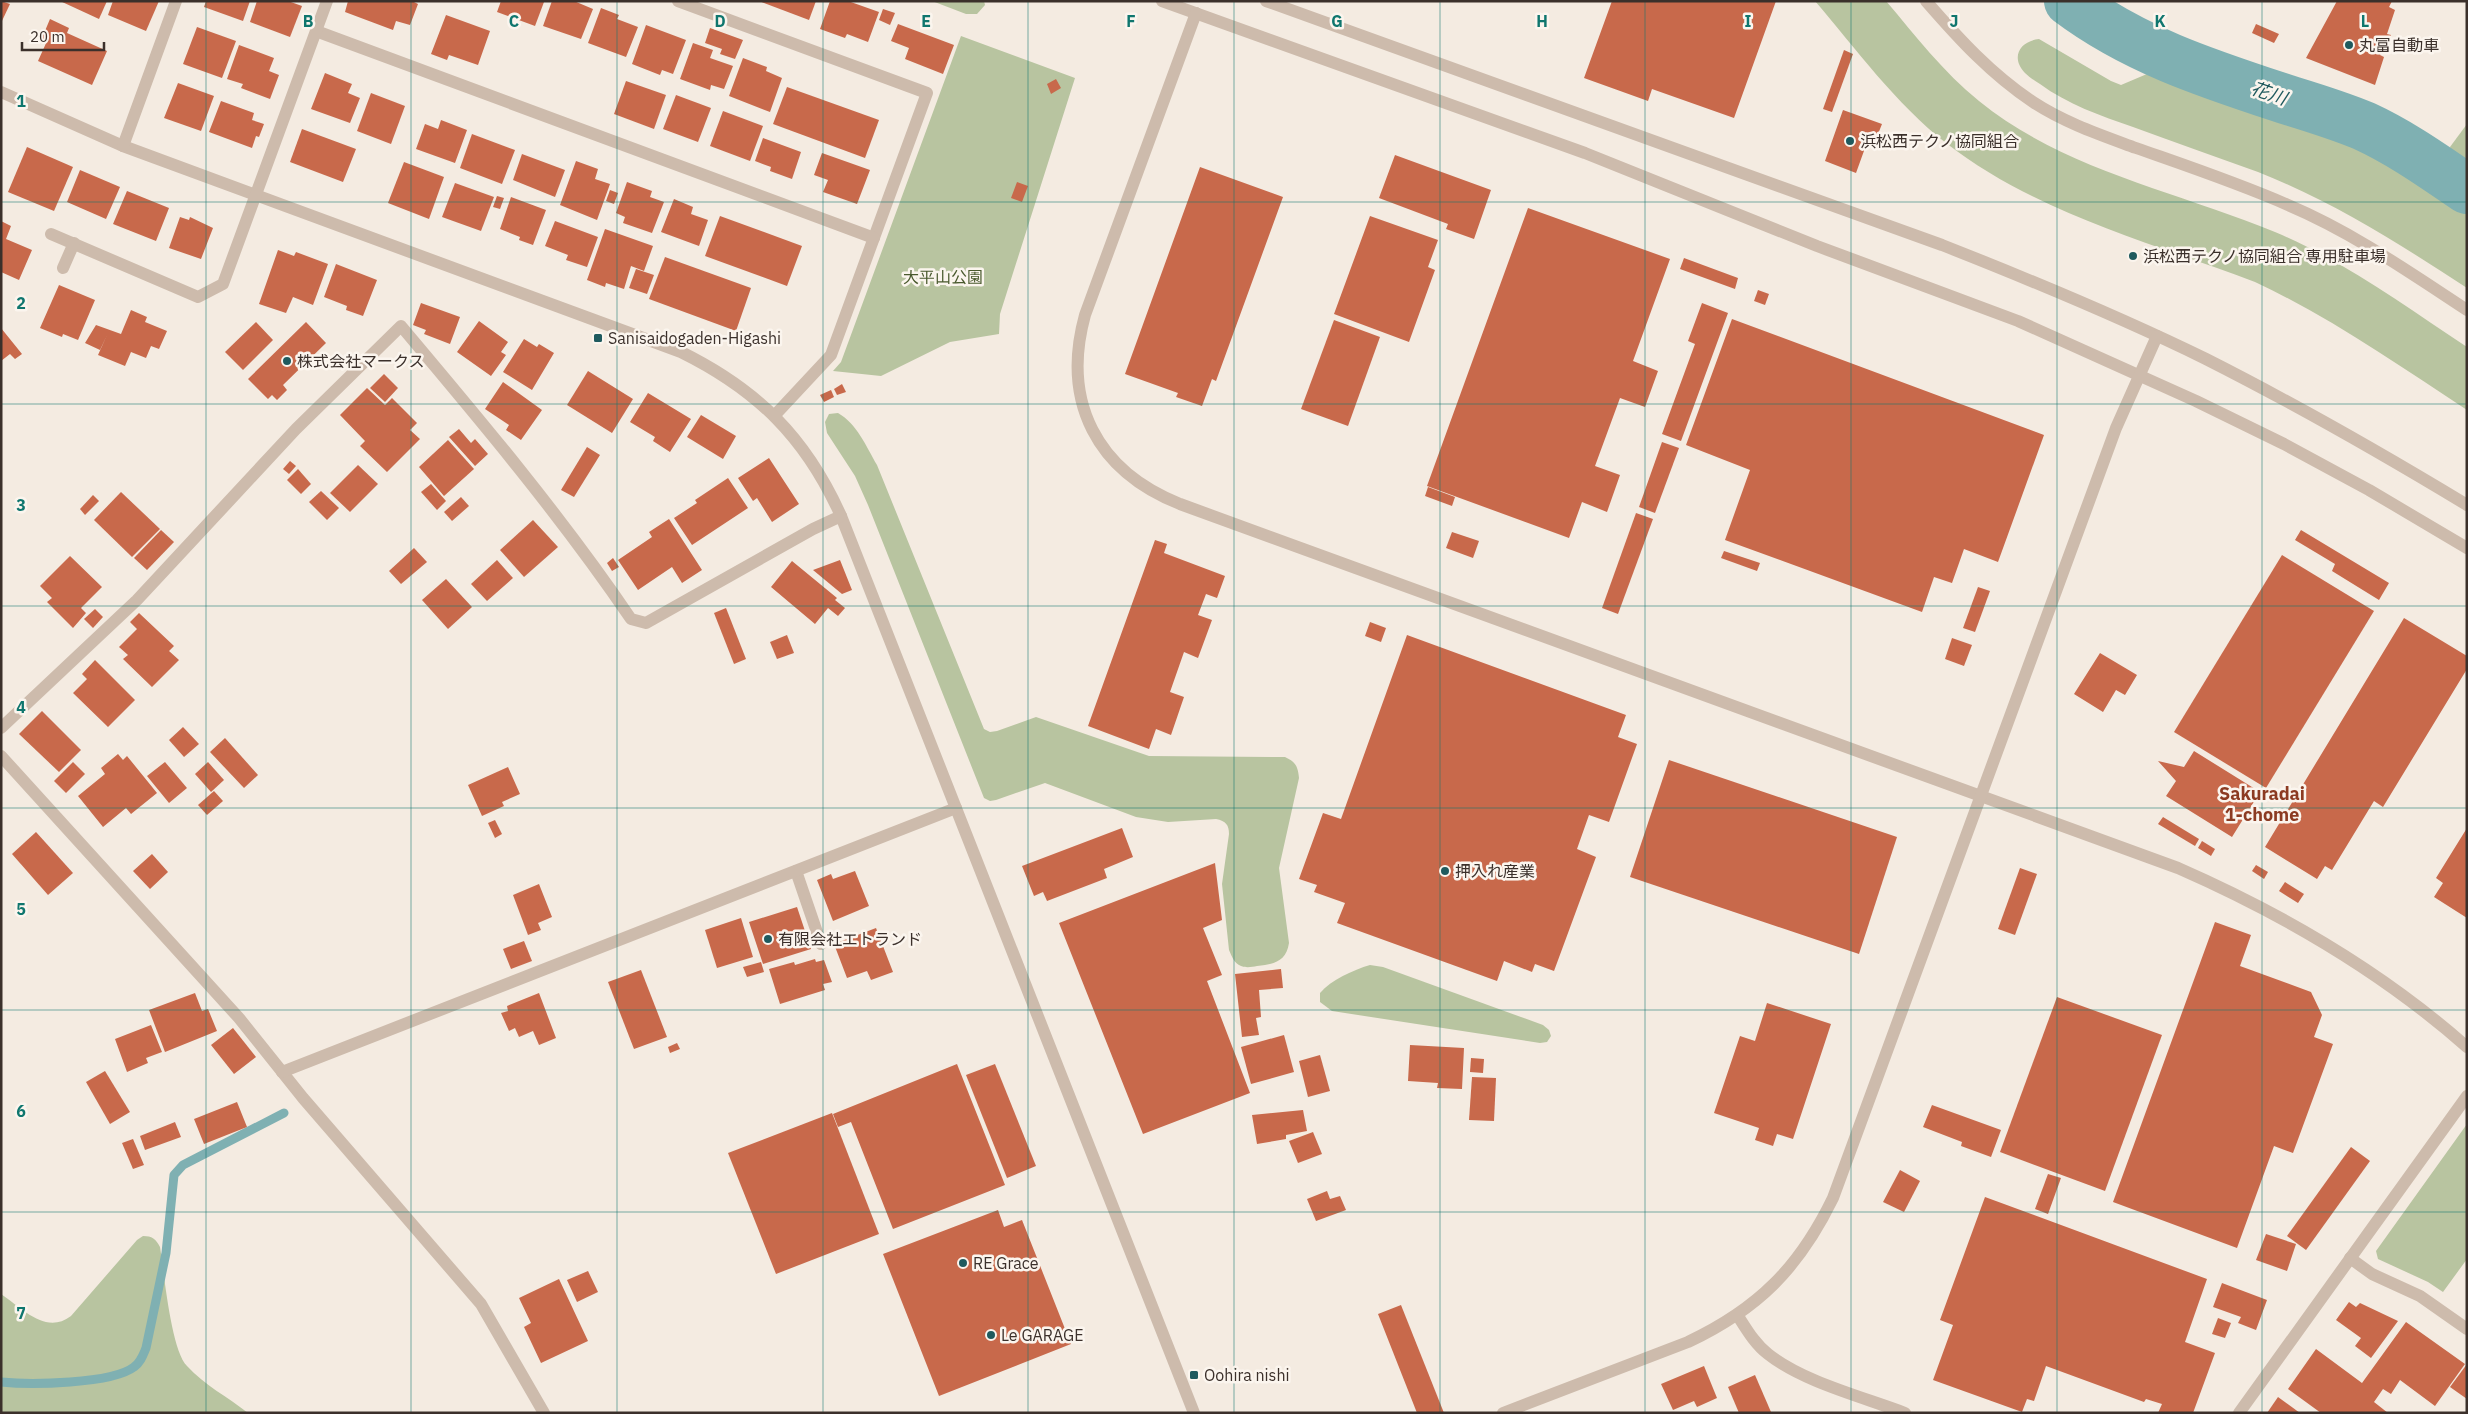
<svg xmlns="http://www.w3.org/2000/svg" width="2468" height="1414" viewBox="0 0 2468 1414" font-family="'IBM Plex Sans','Noto Sans JP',sans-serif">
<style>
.green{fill:#b8c4a0}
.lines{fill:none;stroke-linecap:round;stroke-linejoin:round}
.stream{stroke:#7fb0b2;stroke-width:9}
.river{stroke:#7fb0b2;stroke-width:50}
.building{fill:#c8694b}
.minor{stroke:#cdbbac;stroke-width:12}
.grid{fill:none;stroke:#0f766e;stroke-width:1;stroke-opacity:0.55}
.poi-dot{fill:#1f5a5e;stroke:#fbf5ee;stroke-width:2}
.labels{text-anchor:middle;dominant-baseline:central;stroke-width:5;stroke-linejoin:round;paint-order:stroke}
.poi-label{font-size:16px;fill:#3b302b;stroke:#fbf5ee;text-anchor:start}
.park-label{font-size:16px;fill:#4a5a2e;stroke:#fbf5ee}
.water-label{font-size:18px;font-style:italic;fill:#1f5a5e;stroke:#fbf5ee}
.neighbourhood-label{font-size:18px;font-weight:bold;fill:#8c3b22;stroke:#fbf5ee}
.grid-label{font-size:16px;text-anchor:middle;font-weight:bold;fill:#0f766e;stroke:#fbf5ee;stroke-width:5;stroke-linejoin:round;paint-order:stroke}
</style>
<rect width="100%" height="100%" fill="#f4ebe1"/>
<!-- green -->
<g class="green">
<polygon points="932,1 984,1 985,5 977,14 966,14"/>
<path d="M1815,1H1886C1915,35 1943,72 1979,101C2064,170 2176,191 2275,232C2344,261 2405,306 2467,347V410C2398,365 2330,317 2255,282C2150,242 2036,213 1946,143C1896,104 1856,49 1815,1Z"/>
<polygon points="961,36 1075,78 1000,314 999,334 950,342 881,376 833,371 841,362"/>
<path d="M2039,39L2111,81L2121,85L2154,71L2165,73L2357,139L2404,163L2467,207V288C2398,243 2334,202 2258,172C2216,157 2174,142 2133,127C2101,116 2067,104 2040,84C2035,81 2029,77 2025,73C2010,57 2020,41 2039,39Z"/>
<polygon points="2467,124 2467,172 2452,157 2450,147"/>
<path d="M838,413C857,424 866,446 877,465L984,729L990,732L997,731L1036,717L1149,756L1285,757C1296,762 1298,767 1299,778L1279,868L1289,943C1286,962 1274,964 1257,966C1252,967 1246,968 1241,966C1234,963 1232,957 1229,950L1222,884L1229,834C1229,825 1226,821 1216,819L1168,822L1136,817L1045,783L996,800L990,801L984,798L868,505L855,476L827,433L825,422L829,414Z"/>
<path d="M1370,965L1383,967L1543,1025L1549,1030L1551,1036L1547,1042L1540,1043L1332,1011L1320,1002V993C1331,980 1353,970 1370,965Z"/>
<polygon points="2467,1124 2467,1259 2443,1292 2428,1282 2378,1259 2376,1251"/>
<path d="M143,1236C152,1236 156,1239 160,1247C164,1272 171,1350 187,1366C204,1385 228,1397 248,1413H1V1294C23,1309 46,1335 71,1316L137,1240Z"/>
</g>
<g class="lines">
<!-- stream -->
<path class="stream" d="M1,1382C30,1385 112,1384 134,1367C141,1362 143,1355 146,1348L166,1253L174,1175L183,1165L284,1113"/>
<!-- river -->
<path class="river" d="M2069,1C2134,50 2209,74 2285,99C2311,107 2338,115 2364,126C2401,143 2433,166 2467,189"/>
</g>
<!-- building -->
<g class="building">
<polygon points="1,1 10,4 1,23"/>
<polygon points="60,1 107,1 99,19"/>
<polygon points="113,1 159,1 146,31 108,15"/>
<polygon points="206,1 250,1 243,21 204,7"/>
<polygon points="257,1 288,1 302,6 290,37 250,22"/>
<polygon points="348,1 412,1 418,4 410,25 396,21 393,30 345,12"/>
<polygon points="501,1 541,1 544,2 535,26 497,12"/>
<polygon points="552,1 574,1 593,9 581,39 543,26"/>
<polygon points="759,1 816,1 809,20"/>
<polygon points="830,1 848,1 879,12 868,42 847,34 845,38 820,29"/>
<polygon points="1612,1 1776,1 1734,118 1652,89 1648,101 1584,78"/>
<polygon points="2337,1 2392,1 2389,7 2395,10 2387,34 2391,35 2380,55 2384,57 2375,85 2306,58"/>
<polygon points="601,8 619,15 617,19 638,27 626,57 588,43"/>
<polygon points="883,9 895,13 890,25 879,20"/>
<polygon points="446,15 490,31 478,65 449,55 447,60 431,54"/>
<polygon points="50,19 69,28 67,33 107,51 92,85 38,61 47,41 42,38"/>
<polygon points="898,24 954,45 943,74 905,59 909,48 891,41"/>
<polygon points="2256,24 2279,34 2274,43 2252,33"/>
<polygon points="646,25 686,40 673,74 662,70 660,75 632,64"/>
<polygon points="197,27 236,41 222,78 183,64"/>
<polygon points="710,28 743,40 735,59 720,54 722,49 705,43"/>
<polygon points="693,43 713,50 710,58 733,66 724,89 711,85 710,90 680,79"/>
<polygon points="239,45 274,58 269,71 279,75 270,99 241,88 243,84 227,79"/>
<polygon points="1844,50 1853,54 1832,112 1823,109"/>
<polygon points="743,58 767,67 766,71 782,78 770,112 729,96"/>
<polygon points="325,73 352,84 348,93 360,98 350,123 311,109"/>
<polygon points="1056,79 1061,88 1051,94 1047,84"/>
<polygon points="626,81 666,95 654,129 614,114"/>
<polygon points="178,83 214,96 201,131 164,118"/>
<polygon points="787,87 879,120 865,158 773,124"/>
<polygon points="371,93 405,106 391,144 357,131"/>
<polygon points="676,95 711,108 698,142 663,129"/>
<polygon points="221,101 254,113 252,120 264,124 259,137 256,136 252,148 209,132"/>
<polygon points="1843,110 1882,124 1876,139 1869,137 1856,173 1825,161"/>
<polygon points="723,111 763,126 750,161 710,146"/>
<polygon points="441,120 467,130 455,163 416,149 425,124 438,129"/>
<polygon points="302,129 356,149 343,182 290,162"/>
<polygon points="472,134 515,150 502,184 460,168"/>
<polygon points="763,138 801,152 792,179 770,171 771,167 755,161"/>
<polygon points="27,147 73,167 54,211 8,192"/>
<polygon points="822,153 870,170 857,204 823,192 828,180 814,175"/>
<polygon points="522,154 565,170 555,197 513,180"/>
<polygon points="1395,155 1491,190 1474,239 1446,229 1448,224 1379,198"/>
<polygon points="576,161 598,169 595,179 610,184 597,220 560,205"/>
<polygon points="404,162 444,177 429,219 388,203"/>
<polygon points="1200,167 1283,197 1216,381 1212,379 1202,406 1176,397 1178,393 1125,374"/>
<polygon points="80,170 120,187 106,219 67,202"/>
<polygon points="627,182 652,191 650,197 664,202 652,233 623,223 625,217 616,213"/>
<polygon points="1017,182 1028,186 1022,202 1011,198"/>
<polygon points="455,183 494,197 481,231 442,217"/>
<polygon points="610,190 618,193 614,204 606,201"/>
<polygon points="127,191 169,208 156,241 113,224"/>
<polygon points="497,196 504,198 500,209 493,207"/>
<polygon points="511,197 546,210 533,245 519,240 520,237 500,229"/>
<polygon points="674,199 693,207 691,214 708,220 699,246 661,232"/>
<polygon points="1528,208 1670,259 1633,361 1658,371 1645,407 1620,398 1595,466 1620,475 1607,512 1582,502 1569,538 1427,486"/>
<polygon points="720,216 802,246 787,286 705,256"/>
<polygon points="1370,216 1438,240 1428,267 1435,270 1409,342 1334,314"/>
<polygon points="180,217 189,220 190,217 213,228 201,259 169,248"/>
<polygon points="1,221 11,226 6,239 32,250 19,280 1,272"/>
<polygon points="555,221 598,237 587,267 566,260 568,255 545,246"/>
<polygon points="605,229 653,246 644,271 631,266 624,289 606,283 605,287 587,280"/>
<polygon points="278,250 294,256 296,252 328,264 313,305 293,297 286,313 259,304"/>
<polygon points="665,257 751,288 736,331 649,299"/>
<polygon points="1684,258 1738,278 1735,289 1680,269"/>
<polygon points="336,264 377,280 363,316 346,310 347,306 324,297"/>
<polygon points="636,269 654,275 647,294 629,288"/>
<polygon points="59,285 95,300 78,340 63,334 62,337 40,328"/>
<polygon points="1758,290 1769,294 1765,305 1754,301"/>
<polygon points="421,303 460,317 450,344 424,334 426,330 413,325"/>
<polygon points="1702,303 1728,313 1681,441 1662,434 1695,344 1688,341"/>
<polygon points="131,310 147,317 145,322 167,331 159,349 151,346 146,358 131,352 125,366 98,355 107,335 100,350 85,343 96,325 121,334"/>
<polygon points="1732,319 2044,435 1998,562 1964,549 1952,583 1934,577 1922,612 1725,540 1750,470 1686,445"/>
<polygon points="1334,320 1380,337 1348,426 1301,409"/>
<polygon points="479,321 508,342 501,352 506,355 491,376 457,352"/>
<polygon points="256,322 273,340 243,370 225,352"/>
<polygon points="306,322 326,343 283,385 287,390 277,400 272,395 268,399 248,379"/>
<polygon points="1,328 22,354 15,359 10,354 1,361"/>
<polygon points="524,339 537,347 539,344 554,353 532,390 503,372"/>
<polygon points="588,371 633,399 612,433 567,405"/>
<polygon points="384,374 398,388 385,402 370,388"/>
<polygon points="503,382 542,410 521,440 506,430 509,425 485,409"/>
<polygon points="842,384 846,392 837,395 834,389"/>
<polygon points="367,388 385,405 392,398 417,423 410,430 420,439 387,472 360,446 365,441 340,415"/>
<polygon points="831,390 834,397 824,402 820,395"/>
<polygon points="648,393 691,419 670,452 653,441 655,437 630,422"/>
<polygon points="701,415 736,436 723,459 687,437"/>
<polygon points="459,429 471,443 475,439 488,454 475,466 449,437"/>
<polygon points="448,440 474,469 444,496 419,467"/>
<polygon points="1662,442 1679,448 1655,513 1639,507"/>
<polygon points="587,447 600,455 574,497 561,490"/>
<polygon points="769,458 799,504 772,522 757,498 753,501 738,478"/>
<polygon points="290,461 296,466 289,474 283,469"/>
<polygon points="358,465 378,484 350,512 330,493"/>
<polygon points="298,469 311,484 301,494 287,480"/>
<polygon points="728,478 748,508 692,545 674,518 697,503 695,500"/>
<polygon points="431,484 446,501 437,510 421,492"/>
<polygon points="1428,487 1455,497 1452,506 1425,496"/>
<polygon points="321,491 339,508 327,520 309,502"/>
<polygon points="121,492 160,529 132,557 94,520"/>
<polygon points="93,495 99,501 85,515 80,509"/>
<polygon points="461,497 469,506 452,521 444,512"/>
<polygon points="1636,513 1653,519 1618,614 1602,608"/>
<polygon points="669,519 702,570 682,583 672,567 638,590 618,560 652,537 649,532"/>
<polygon points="533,520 558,547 524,577 500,550"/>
<polygon points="161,530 174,542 147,570 134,558"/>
<polygon points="2301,530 2389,583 2379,600 2332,571 2335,564 2295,540"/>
<polygon points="1452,532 1479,541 1473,558 1446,548"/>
<polygon points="1155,540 1167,544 1164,553 1225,576 1217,598 1206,594 1198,615 1212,620 1198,658 1184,652 1170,692 1184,697 1171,735 1156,729 1149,749 1088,726"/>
<polygon points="414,548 427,562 401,584 389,571"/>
<polygon points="1724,551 1760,563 1757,571 1721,558"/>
<polygon points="2282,555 2374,611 2266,788 2174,732"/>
<polygon points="70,556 102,587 81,608 86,613 73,628 47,602 52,598 40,586"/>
<polygon points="613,558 619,567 612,571 607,563"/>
<polygon points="497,560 513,578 487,601 471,584"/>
<polygon points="840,560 852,590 842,594 813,570"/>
<polygon points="792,561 837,598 835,600 845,608 838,616 828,608 815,624 771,587"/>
<polygon points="446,579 472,607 448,629 422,600"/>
<polygon points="1978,587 1990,591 1975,632 1963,628"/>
<polygon points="726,608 746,659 734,664 714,613"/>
<polygon points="95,609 103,617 93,628 84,619"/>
<polygon points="139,613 174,646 169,651 179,660 152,687 123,659 128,655 119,647 137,629 130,622"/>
<polygon points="2404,618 2467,656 2467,669 2383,807 2374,801 2332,870 2325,866 2317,879 2265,847"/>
<polygon points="1370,622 1386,628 1381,642 1365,636"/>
<polygon points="787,635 794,653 777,659 770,642"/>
<polygon points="1407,635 1626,715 1618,737 1637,744 1609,822 1589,815 1577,849 1596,857 1554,971 1535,964 1532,972 1504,961 1497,981 1337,923 1345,903 1314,892 1317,885 1299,879 1323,813 1341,819"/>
<polygon points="1952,638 1972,645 1964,666 1945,659"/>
<polygon points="2100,653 2137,675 2125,695 2116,690 2103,712 2074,694"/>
<polygon points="95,660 135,700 108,727 73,693 87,679 82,674"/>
<polygon points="42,711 81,750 59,772 19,734"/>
<polygon points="183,727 199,744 184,757 169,740"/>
<polygon points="225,738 258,775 244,788 210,752"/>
<polygon points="2194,751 2260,792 2232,837 2166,796 2176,781 2158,761 2184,767"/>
<polygon points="118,754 123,760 127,756 157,793 131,814 126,808 103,827 78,796 105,774 101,768"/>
<polygon points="1669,760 1897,837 1859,954 1630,877"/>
<polygon points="73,762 85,774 66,793 54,781"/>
<polygon points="165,762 187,788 169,803 147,776"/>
<polygon points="208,762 224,780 211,792 195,774"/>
<polygon points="508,767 520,794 502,802 504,806 482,816 468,785"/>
<polygon points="214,791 223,801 207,815 198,805"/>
<polygon points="2163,817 2199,839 2195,846 2158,824"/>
<polygon points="495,820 502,834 495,838 488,823"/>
<polygon points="1122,828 1133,857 1104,869 1107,878 1047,901 1043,892 1034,896 1022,866"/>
<polygon points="2467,828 2467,918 2434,897 2443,883 2436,878"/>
<polygon points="36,832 73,873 48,895 12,854"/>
<polygon points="2202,841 2215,849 2211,856 2198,848"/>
<polygon points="152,854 168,872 150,889 133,871"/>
<polygon points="1215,863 1222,920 1203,928 1222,975 1207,981 1250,1093 1143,1134 1059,923"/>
<polygon points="2256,865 2268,872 2264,879 2252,871"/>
<polygon points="2020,868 2037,874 2015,935 1998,929"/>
<polygon points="855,871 869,906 833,921 817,880 831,874 833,879"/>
<polygon points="2285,882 2304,894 2298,903 2279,891"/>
<polygon points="539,884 552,917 538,923 541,930 528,935 513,895"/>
<polygon points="797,907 811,949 763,964 749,922"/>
<polygon points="741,918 753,957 717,968 705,930"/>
<polygon points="2215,922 2251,935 2240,966 2311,992 2322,1015 2314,1037 2333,1044 2293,1153 2274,1146 2237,1248 2113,1202"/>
<polygon points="876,928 893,972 871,980 867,971 847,978 834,944"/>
<polygon points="524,941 532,961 511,969 503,949"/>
<polygon points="815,959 816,962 824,960 832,982 823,984 825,990 780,1004 769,969 794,962 795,965"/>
<polygon points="761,962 764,972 747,977 743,967"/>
<polygon points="1281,969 1283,988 1259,990 1261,1017 1256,1018 1259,1035 1242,1037 1235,974"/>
<polygon points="641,970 667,1037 634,1049 608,982"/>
<polygon points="195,993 202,1011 208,1009 217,1031 165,1052 149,1010"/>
<polygon points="539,993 556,1038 539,1045 533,1031 519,1037 515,1028 509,1031 501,1013 508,1011 507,1006"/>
<polygon points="2057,997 2162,1035 2105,1191 2000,1152"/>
<polygon points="1767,1003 1831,1024 1793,1139 1777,1134 1773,1146 1755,1140 1759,1128 1714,1113 1740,1036 1755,1041"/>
<polygon points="151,1025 162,1052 146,1058 148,1063 127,1072 115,1039"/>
<polygon points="233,1028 256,1057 234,1074 211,1045"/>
<polygon points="1284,1035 1294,1072 1251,1084 1241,1047"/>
<polygon points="677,1043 680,1049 670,1053 668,1047"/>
<polygon points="1410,1045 1464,1048 1462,1089 1437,1088 1438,1083 1408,1081"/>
<polygon points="1320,1055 1330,1091 1308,1097 1299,1061"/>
<polygon points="1471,1058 1484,1059 1483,1073 1470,1072"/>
<polygon points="957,1064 1005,1185 893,1229 851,1122 838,1127 833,1114"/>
<polygon points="995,1064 1036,1166 1007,1178 966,1075"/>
<polygon points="105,1071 130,1112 110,1124 86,1082"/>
<polygon points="1472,1077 1496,1078 1494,1121 1469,1120"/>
<polygon points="237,1102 247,1127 204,1144 194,1119"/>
<polygon points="1932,1105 2001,1130 1991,1157 1961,1146 1962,1142 1923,1127"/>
<polygon points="1303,1110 1307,1131 1286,1135 1286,1139 1257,1144 1252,1115"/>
<polygon points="832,1113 879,1234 776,1274 728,1153"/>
<polygon points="175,1122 181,1137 145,1150 140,1136"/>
<polygon points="1313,1132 1322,1154 1298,1163 1289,1141"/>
<polygon points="133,1139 144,1165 133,1169 122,1143"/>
<polygon points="2351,1147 2370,1161 2306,1250 2287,1236"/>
<polygon points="1900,1170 1920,1181 1904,1212 1883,1202"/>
<polygon points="2048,1174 2061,1178 2048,1214 2035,1209"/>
<polygon points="1327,1191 1330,1199 1340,1196 1346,1210 1316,1221 1307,1199"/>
<polygon points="1985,1197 2207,1279 2185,1342 2215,1353 2193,1413 2158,1413 2162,1404 2146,1399 2144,1402 2046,1366 2034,1401 2027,1399 2022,1412 1933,1380 1953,1325 1940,1320"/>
<polygon points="998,1210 1004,1227 1022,1220 1071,1344 939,1396 883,1254"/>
<polygon points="2266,1234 2296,1244 2287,1271 2256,1260"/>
<polygon points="588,1271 598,1292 577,1302 567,1280"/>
<polygon points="559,1279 588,1341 541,1363 524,1327 531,1323 519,1298"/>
<polygon points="2222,1283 2267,1300 2256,1330 2238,1323 2241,1317 2213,1307"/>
<polygon points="2349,1302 2356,1307 2360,1303 2398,1321 2371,1358 2355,1346 2361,1338 2336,1320"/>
<polygon points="1401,1305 1444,1413 1417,1413 1378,1314"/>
<polygon points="2218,1318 2231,1323 2225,1338 2212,1334"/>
<polygon points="2406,1322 2465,1364 2435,1406 2400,1380 2391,1394 2383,1389 2374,1402 2388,1413 2321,1413 2288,1389 2316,1349 2362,1383"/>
<polygon points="2467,1364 2467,1399 2450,1387"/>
<polygon points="1704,1366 1717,1398 1697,1407 1694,1401 1673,1410 1661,1384"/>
<polygon points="1755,1375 1771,1412 1739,1413 1728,1387"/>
<polygon points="2278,1397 2300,1413 2267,1413"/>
</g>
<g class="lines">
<!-- minor -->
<g class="minor">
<polyline points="678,1 927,93 831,355 775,415"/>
<polyline points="1162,1 1585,153 1817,246 2018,321 2196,401 2284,444 2369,490 2467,548"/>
<path d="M1266,1L1942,245C2031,280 2120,317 2206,359C2295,404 2381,453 2467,505"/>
<path d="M1926,1C1959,39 1991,74 2033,102C2065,123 2101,135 2136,148C2187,166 2238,183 2288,205C2352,232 2409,272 2467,310"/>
<path d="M1196,13L1085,315C1061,402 1097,471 1180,504L2178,868C2283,914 2381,971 2467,1047"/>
<polyline points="316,31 874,238"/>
<path d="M1,92L123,146L681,352C758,390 806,438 841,516L1194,1413"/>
<polyline points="123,146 176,1"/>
<polyline points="51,234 198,297 223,284 327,1"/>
<polyline points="63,268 74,243"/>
<path d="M1,728L137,600L296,429L401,326C481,421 561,516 631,619L646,623L813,529L841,516"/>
<polyline points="1,756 239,1018 303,1098 481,1304 544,1413"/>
<polyline points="796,871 821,944"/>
<polyline points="282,1072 956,808"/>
<polyline points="2350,1258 2372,1274 2420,1296 2467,1329"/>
<path d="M1738,1316C1747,1330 1755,1344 1768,1354C1803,1382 1863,1397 1905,1413"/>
<path d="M1503,1413L1688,1342C1758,1309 1799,1268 1833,1198L2116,428L2157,336"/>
<polyline points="2239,1413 2467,1096"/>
</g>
</g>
<!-- grid -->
<path class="grid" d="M206,1V1413M411,1V1413M617,1V1413M823,1V1413M1028,1V1413M1234,1V1413M1440,1V1413M1645,1V1413M1851,1V1413M2057,1V1413M2262,1V1413M1,202H2467M1,404H2467M1,606H2467M1,808H2467M1,1010H2467M1,1212H2467"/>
<!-- markers -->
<g class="poi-dot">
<circle cx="2349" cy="45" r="5"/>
<circle cx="1850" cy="141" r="5"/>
<circle cx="2133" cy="256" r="5"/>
<rect x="593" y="333" width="10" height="10" rx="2.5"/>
<circle cx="287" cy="361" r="5"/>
<circle cx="1445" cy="871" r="5"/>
<circle cx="768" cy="939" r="5"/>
<circle cx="963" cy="1263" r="5"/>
<circle cx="991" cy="1335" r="5"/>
<rect x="1189" y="1370" width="10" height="10" rx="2.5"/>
</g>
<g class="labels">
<!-- poi labels -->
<g class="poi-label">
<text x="2359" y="45">丸富自動車</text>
<text x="1860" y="141">浜松西テクノ協同組合</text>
<text x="2143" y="256">浜松西テクノ協同組合 専用駐車場</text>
<text x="608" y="338">Sanisaidogaden-Higashi</text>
<text x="297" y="361">株式会社マークス</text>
<text x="1455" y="871">押入れ産業</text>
<text x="778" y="939">有限会社エトランド</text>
<text x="973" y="1263">RE Grace</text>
<text x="1001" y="1335">Le GARAGE</text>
<text x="1204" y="1375">Oohira nishi</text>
</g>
<!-- park labels -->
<g class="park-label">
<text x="943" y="277">大平山公園</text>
</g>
<!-- water labels -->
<g class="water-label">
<text transform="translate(2269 93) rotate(19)">花川</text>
</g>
<!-- neighbourhood labels -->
<g class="neighbourhood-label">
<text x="2262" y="793">Sakuradai<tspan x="2262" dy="21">1-chome</tspan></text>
</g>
</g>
<g class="grid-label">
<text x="308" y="27">B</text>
<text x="514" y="27">C</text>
<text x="720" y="27">D</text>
<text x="926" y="27">E</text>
<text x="1131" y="27">F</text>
<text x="1337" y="27">G</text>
<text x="1542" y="27">H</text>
<text x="1748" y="27">I</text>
<text x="1954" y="27">J</text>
<text x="2160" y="27">K</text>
<text x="2365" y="27">L</text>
<text x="21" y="107">1</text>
<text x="21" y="309">2</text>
<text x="21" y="511">3</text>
<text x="21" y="713">4</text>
<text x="21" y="915">5</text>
<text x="21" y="1117">6</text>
<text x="21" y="1319">7</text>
</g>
<!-- border -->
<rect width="2468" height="1414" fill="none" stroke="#3b302b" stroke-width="5"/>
<!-- scale -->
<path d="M22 42v8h82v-8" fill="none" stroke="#3b302b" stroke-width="2.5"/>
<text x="30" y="42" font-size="15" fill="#3b302b" stroke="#fbf5ee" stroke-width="4" paint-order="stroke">20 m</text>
</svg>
